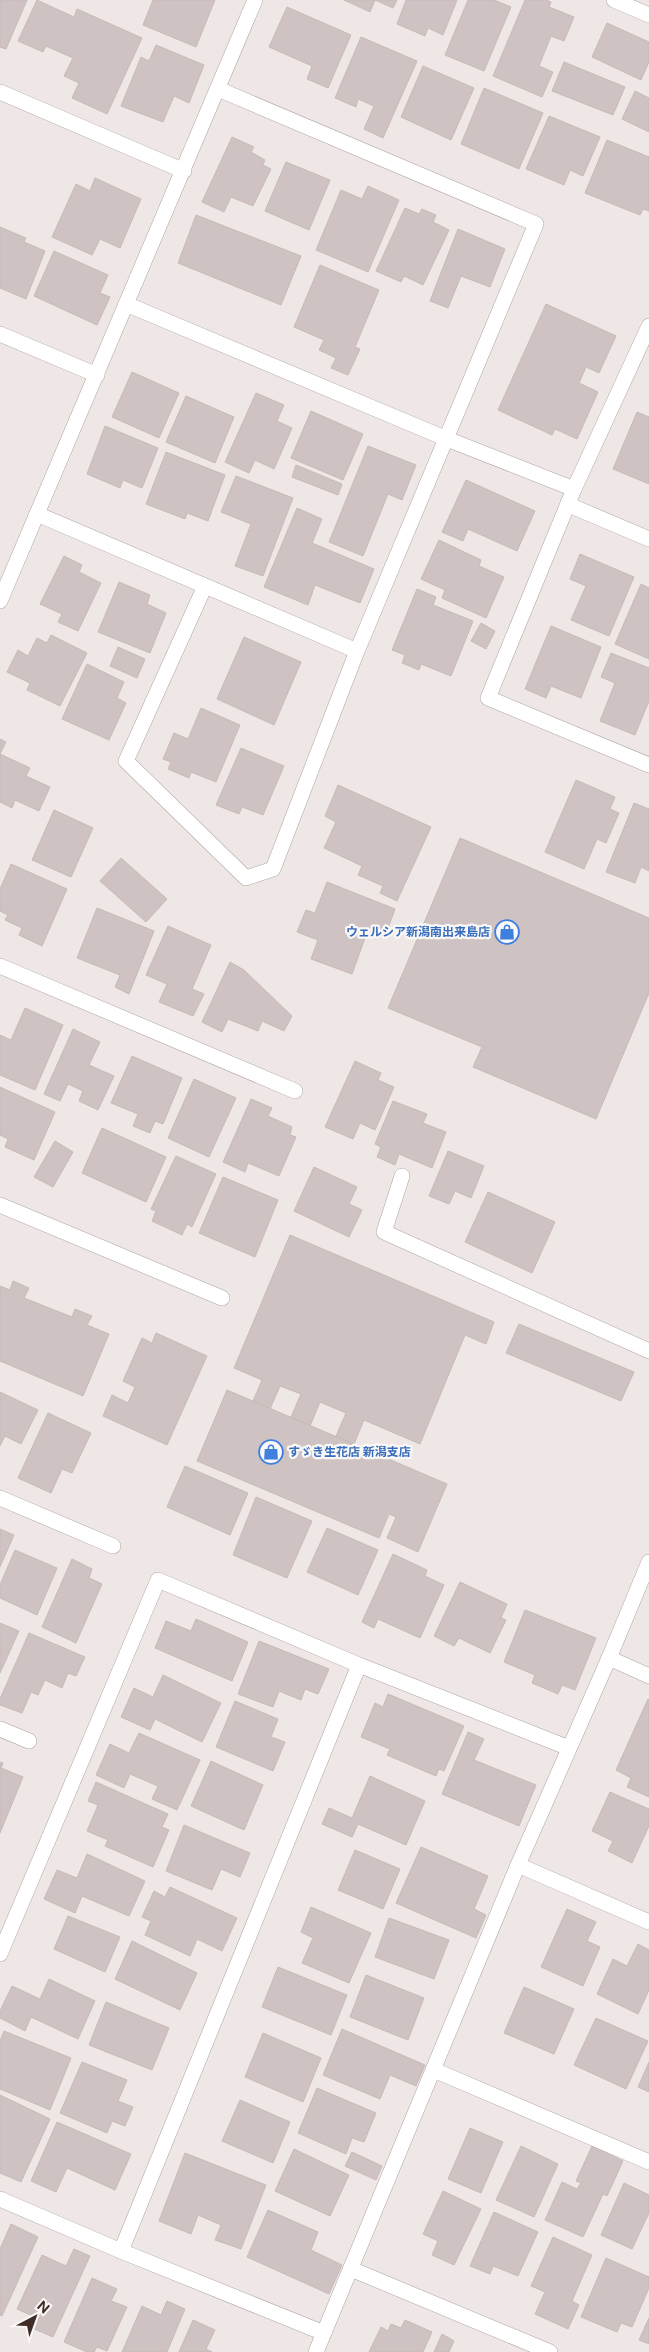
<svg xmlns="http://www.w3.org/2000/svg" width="649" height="2352" viewBox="0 0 649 2352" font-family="'Public Sans','Noto Sans JP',sans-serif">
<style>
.building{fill:#cec3c2;stroke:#c7bab9}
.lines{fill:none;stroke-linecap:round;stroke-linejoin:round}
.minor-casing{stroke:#afa4a1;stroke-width:16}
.minor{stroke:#fff;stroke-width:15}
.labels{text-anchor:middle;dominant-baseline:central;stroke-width:4.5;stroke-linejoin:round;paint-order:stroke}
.shop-label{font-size:12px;font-weight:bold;fill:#366cbe;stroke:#faf7f7;text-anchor:end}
</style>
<rect width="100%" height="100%" fill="#eee7e6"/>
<!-- building -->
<g class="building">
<polygon points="0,0 27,0 6,49 0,47"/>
<polygon points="37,0 74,17 77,9 142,38 107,114 72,98 79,83 64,76 73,58 46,46 43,52 18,41"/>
<polygon points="153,0 215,0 196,47 143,25"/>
<polygon points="344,0 397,0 393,8 375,0 370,12"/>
<polygon points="406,0 457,0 443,35 428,28 425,36 397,24"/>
<polygon points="468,0 494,0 511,7 484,71 445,55"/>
<polygon points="525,0 546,0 551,2 549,7 574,17 564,41 551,36 539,66 553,72 542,97 493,76"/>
<polygon points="287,7 351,35 328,88 307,79 312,66 269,47"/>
<polygon points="607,23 649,42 649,62 641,80 592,57"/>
<polygon points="361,37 417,61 383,138 364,129 374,106 358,99 356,107 335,98"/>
<polygon points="156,45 204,65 189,103 174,96 163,122 121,106 141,57 149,61"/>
<polygon points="564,62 625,87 613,115 552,91"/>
<polygon points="423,66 474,88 451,140 401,117"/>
<polygon points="484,88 543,113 519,169 461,144"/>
<polygon points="635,91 649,98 649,132 622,119"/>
<polygon points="549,116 600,137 583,176 570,170 564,185 526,169"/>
<polygon points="232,137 254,147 251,152 265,160 263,165 271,169 253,206 231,197 224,212 202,202"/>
<polygon points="607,140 649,157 649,211 643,209 640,215 585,193"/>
<polygon points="286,162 330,180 309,230 265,211"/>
<polygon points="95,178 141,199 120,248 100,239 92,255 52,237 76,184 90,191"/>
<polygon points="368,186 399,200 368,272 316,250 341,190 362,199"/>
<polygon points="405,208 419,214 422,209 436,215 433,222 449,230 423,285 404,276 401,282 376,271"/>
<polygon points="196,215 301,256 281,305 178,263"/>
<polygon points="0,227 26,238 24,242 45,251 26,299 0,288"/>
<polygon points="458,229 505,249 490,287 461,276 448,308 430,301"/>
<polygon points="54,251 108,275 100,293 110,297 97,325 34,296"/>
<polygon points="320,265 379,290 355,347 360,349 348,375 331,368 336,358 319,350 324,340 294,327"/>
<polygon points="546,304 616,336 599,373 586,367 579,383 598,392 577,439 555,429 552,435 498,410"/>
<polygon points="132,372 179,393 159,438 112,417"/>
<polygon points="256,393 284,405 277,421 292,428 274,469 255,460 249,473 225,462"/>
<polygon points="186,396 234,417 215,463 166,442"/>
<polygon points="311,411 363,434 343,480 291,458"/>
<polygon points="637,412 649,417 649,484 613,469"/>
<polygon points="105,426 158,448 142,488 123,480 120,488 87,474"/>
<polygon points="368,446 416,465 402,500 388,494 363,556 329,542"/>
<polygon points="166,452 225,475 208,521 187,513 185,519 146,504"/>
<polygon points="296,465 342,484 338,495 292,477"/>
<polygon points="236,476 293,498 263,576 235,566 251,524 221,512"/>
<polygon points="466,480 535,511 517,551 468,529 463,541 442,532"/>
<polygon points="297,508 322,519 312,543 374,569 360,603 315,585 308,605 264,587"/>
<polygon points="439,540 481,560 479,566 504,577 486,618 442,598 445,590 421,579"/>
<polygon points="580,554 634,577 609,636 571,620 586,586 570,579"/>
<polygon points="64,556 82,565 79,572 101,583 78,631 58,622 62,614 40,604"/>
<polygon points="119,582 150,595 147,604 166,613 150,653 98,632"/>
<polygon points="641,584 649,588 649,659 615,644"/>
<polygon points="417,589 436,597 433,605 473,621 451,676 421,664 419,670 402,663 405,655 392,650"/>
<polygon points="481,623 495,631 486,649 471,641"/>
<polygon points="551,626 601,647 581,698 551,686 546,698 525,689"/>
<polygon points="51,635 87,653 60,706 27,690 30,683 7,672 18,650 28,656 37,638 47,643"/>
<polygon points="244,637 301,662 274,725 217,699"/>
<polygon points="118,647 145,659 137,678 110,666"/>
<polygon points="611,653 649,668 649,701 635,735 600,721 615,683 601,677"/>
<polygon points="87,664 124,682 117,698 126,703 109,740 62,719"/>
<polygon points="201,708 240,725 216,782 191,772 189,778 168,769 171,762 163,759 174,733 188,739"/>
<polygon points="0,739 6,742 0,754 30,768 26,776 50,787 39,811 15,800 12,808 0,802"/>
<polygon points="241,748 284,766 263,815 242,807 239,814 216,805"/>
<polygon points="576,780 615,797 610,809 619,813 606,843 597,839 584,869 545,852"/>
<polygon points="338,785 431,827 397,901 380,893 383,886 358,875 362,866 324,848 336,822 325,816"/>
<polygon points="634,803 649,809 649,871 641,867 635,883 606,872"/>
<polygon points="54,810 93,828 71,877 32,860"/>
<polygon points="460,838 649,918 649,993 596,1119 473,1067 482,1047 388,1008"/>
<polygon points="121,858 167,899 146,922 100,881"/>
<polygon points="11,864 67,889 42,946 19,935 22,928 5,920 8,915 0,911 0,889"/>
<polygon points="327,882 395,909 386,934 369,927 352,974 311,959 318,940 297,932 306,910 315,913"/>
<polygon points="97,908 154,931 129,994 115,987 120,975 77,958"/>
<polygon points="168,926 211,945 192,989 204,994 193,1016 159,1002 167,984 146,975"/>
<polygon points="230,962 244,970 292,1016 284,1031 262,1021 258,1031 228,1019 222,1032 202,1022"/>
<polygon points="25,1008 63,1025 35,1090 0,1075 0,1035 11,1040"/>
<polygon points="73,1029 100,1042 89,1065 114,1076 98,1110 79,1101 83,1091 68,1084 60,1101 44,1094"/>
<polygon points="132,1056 182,1078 163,1124 155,1121 150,1133 133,1126 138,1114 111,1103"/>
<polygon points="355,1061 381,1073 378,1080 394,1087 375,1130 360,1123 353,1139 325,1127"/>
<polygon points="194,1079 236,1098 209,1157 168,1138"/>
<polygon points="0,1087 55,1112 34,1160 5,1147 8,1139 0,1135"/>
<polygon points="251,1099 272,1108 268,1116 292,1127 290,1135 296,1137 279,1176 248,1163 245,1172 223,1162"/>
<polygon points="393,1101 427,1114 423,1123 446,1132 432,1168 399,1154 395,1165 377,1157 381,1147 375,1144"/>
<polygon points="102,1128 166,1157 146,1202 82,1173"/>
<polygon points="55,1141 73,1152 53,1187 34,1177"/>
<polygon points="448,1151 484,1166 471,1198 455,1191 449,1204 429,1196"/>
<polygon points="176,1156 216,1174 192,1227 187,1224 182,1235 152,1221 156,1211 151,1209"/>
<polygon points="314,1167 357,1187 349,1204 362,1210 349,1237 294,1211"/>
<polygon points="223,1177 278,1200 255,1257 199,1233"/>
<polygon points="488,1192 555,1222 532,1273 465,1242"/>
<polygon points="290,1235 494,1322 486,1344 465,1335 420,1444 364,1420 354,1444 336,1436 346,1413 320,1402 310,1426 291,1417 301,1394 280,1386 270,1409 253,1401 262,1380 234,1368"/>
<polygon points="13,1281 29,1288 24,1298 72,1317 75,1309 92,1316 87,1325 109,1334 83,1396 0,1361 0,1286 10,1290"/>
<polygon points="519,1324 634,1372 621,1401 506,1353"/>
<polygon points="156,1333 207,1356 167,1445 103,1416 112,1395 128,1403 135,1387 123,1381 142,1338 152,1343"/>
<polygon points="227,1390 447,1484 418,1552 387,1538 396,1517 389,1514 379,1538 197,1461"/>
<polygon points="0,1392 38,1410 21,1444 5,1436 0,1446"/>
<polygon points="48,1413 91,1433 72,1473 62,1469 51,1493 18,1478"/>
<polygon points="185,1466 248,1493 230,1535 167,1507"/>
<polygon points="256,1497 312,1521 287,1578 233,1555"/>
<polygon points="327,1528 378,1550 358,1595 307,1572"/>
<polygon points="0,1529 14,1535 0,1567"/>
<polygon points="15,1550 57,1568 37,1615 0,1598 0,1585"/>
<polygon points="393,1554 427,1570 425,1576 444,1585 420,1638 378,1619 374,1628 362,1622"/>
<polygon points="72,1559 92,1569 89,1578 102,1584 76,1643 42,1627"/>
<polygon points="460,1582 507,1604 501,1618 506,1620 490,1653 459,1638 454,1646 434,1636"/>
<polygon points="525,1610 596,1638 575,1690 562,1685 558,1694 532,1683 535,1675 504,1662"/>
<polygon points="196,1619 248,1642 232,1681 155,1648 166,1621 191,1631"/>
<polygon points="0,1623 19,1631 0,1673"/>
<polygon points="29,1633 85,1657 76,1676 68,1673 62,1688 45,1680 38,1695 31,1692 22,1713 0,1705 0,1699"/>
<polygon points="259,1641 329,1669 318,1694 305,1689 301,1700 279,1691 273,1707 238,1694"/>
<polygon points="163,1675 221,1703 202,1742 155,1719 150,1730 121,1717 134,1688 153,1697"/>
<polygon points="388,1694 464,1726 444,1771 439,1769 436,1776 387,1755 390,1749 361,1737 375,1703 383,1707"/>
<polygon points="648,1699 649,1700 649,1797 627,1787 631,1778 616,1770"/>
<polygon points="235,1701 278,1719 271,1737 285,1742 273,1771 216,1747"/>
<polygon points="468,1732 484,1739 474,1760 536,1785 519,1826 442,1794"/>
<polygon points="139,1733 200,1760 177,1810 152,1799 158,1786 130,1774 124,1788 96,1775 110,1744 129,1753"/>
<polygon points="211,1761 263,1785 244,1830 191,1806"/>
<polygon points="0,1762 3,1763 1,1768 23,1777 0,1833"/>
<polygon points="370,1776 425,1801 406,1845 358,1824 352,1837 322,1824 329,1808 352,1818"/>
<polygon points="96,1782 168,1814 162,1827 169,1830 153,1867 105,1846 108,1840 87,1831 98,1805 88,1801"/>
<polygon points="610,1792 649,1809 649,1826 632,1863 608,1851 613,1841 592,1831"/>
<polygon points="184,1825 250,1853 240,1877 221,1869 212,1890 166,1871"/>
<polygon points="421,1847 488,1876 474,1909 486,1915 476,1938 396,1903"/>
<polygon points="355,1850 400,1869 383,1909 338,1890"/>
<polygon points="87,1854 145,1881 129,1916 82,1896 75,1913 44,1899 57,1870 77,1878"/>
<polygon points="170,1887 237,1918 222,1951 197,1939 190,1956 145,1935 151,1921 142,1917 154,1891 165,1897"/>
<polygon points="311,1907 371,1933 349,1983 302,1963 313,1938 301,1932"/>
<polygon points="567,1909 596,1922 587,1941 600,1947 583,1986 541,1967"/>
<polygon points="68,1916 120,1937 105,1972 54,1949"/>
<polygon points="389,1918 449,1940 434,1979 375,1957"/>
<polygon points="132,1941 197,1973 180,2010 115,1979"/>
<polygon points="638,1944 649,1950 649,1990 638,2014 597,1994 613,1959 627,1966"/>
<polygon points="278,1967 347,1995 331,2035 262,2007"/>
<polygon points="366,1975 424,1998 408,2040 350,2017"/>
<polygon points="49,1979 95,2001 78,2039 31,2017 25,2031 0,2018 0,2011 12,1986 40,1999"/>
<polygon points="524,1987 574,2009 554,2054 504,2033"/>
<polygon points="106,2002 169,2028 152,2070 89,2045"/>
<polygon points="596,2018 648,2041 626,2089 574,2065"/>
<polygon points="342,2029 425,2065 416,2086 390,2075 380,2099 323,2075"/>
<polygon points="4,2031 71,2058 50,2110 0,2089 0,2041"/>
<polygon points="263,2033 321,2058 303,2102 245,2077"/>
<polygon points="82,2062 127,2080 118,2101 133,2107 125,2126 112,2121 107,2133 60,2113"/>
<polygon points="649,2062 649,2092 638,2087"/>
<polygon points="317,2088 376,2113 364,2142 352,2138 346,2154 298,2133"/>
<polygon points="0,2095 50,2119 21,2182 0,2173"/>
<polygon points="240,2100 290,2122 273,2163 222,2141"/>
<polygon points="57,2122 131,2154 115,2190 67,2168 56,2192 31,2181"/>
<polygon points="470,2128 503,2142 481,2193 448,2179"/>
<polygon points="521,2146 558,2164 534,2217 496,2200"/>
<polygon points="592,2146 623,2161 607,2196 603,2194 583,2237 545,2220 562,2182 577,2189 581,2183 576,2181"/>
<polygon points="294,2149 349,2175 330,2216 275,2191"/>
<polygon points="352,2152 382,2166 376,2180 345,2166"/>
<polygon points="185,2153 266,2185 241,2249 215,2240 221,2225 198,2215 191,2234 159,2221"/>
<polygon points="624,2183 649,2195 649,2213 632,2249 601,2235"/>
<polygon points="443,2191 481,2209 454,2265 432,2255 438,2241 423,2234"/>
<polygon points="268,2210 318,2232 311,2250 342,2265 329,2294 247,2257"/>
<polygon points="494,2212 538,2232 518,2276 493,2266 490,2274 470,2266"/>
<polygon points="11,2224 38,2237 2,2316 0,2315 0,2249"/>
<polygon points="553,2237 592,2255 572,2301 579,2305 568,2329 535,2314 545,2292 531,2286"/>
<polygon points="74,2249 90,2256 53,2337 32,2328 37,2318 17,2309 42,2255 66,2266"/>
<polygon points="606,2258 649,2277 649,2288 632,2327 621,2323 617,2332 581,2317"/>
<polygon points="92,2278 117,2289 111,2301 127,2307 107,2351 97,2347 94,2352 87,2352 64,2342"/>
<polygon points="167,2301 185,2309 167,2352 122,2352 142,2306 161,2315"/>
<polygon points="649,2318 649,2344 639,2340"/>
<polygon points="193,2320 215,2330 206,2349 212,2352 179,2352"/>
<polygon points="405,2320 432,2332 423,2352 369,2352 381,2327 388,2331 391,2324 401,2328"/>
<polygon points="442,2334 454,2341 449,2352 434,2352"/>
</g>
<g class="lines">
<!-- minor casing -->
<g class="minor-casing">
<g id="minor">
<polyline points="614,0 649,15"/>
<polyline points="218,89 536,224 357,651"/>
<polyline points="0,92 184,171"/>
<polyline points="126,304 447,439 574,489"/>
<polyline points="649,326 574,489 488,698 649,765"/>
<polyline points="0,334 97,375"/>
<polyline points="569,505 649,539"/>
<polyline points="37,514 357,651 273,869 246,878 126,761 205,586"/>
<polyline points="0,601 255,0"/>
<polyline points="0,966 295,1091"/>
<polyline points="402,1176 384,1232 649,1351"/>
<polyline points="0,1205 222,1298"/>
<polyline points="0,1498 113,1546"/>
<polyline points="609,1658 649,1676"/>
<polyline points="0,1729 29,1741"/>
<polyline points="518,1865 649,1922"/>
<polyline points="0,1954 158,1580 359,1665 569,1748"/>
<polyline points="434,2070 649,2162"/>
<polyline points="0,2199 121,2251 324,2333"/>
<polyline points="121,2251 359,1665"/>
<polyline points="351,2269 550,2352"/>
<polyline points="316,2352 518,1865 609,1658 649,1562"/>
</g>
</g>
<!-- minor -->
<use href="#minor" class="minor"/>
</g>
<!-- icons -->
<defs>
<g id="shop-ring" transform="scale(1.25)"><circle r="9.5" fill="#faf7f7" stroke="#3f7fe0" stroke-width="1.5"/><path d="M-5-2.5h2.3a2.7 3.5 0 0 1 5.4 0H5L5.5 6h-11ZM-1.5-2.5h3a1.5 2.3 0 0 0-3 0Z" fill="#3f7fe0"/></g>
</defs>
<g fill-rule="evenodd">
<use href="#shop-ring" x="507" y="932"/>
<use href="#shop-ring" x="271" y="1452"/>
</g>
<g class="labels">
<!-- shop labels -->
<g class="shop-label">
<text x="490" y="932">ウェルシア新潟南出来島店</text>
<text x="288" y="1452" text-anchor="start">すゞき生花店 新潟支店</text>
</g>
</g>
<!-- north arrow -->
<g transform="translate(35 2317) rotate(41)" stroke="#faf7f7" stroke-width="4" paint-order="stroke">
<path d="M0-4L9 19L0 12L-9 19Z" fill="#3f2c26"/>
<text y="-8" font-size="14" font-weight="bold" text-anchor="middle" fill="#3f2c26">N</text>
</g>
</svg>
